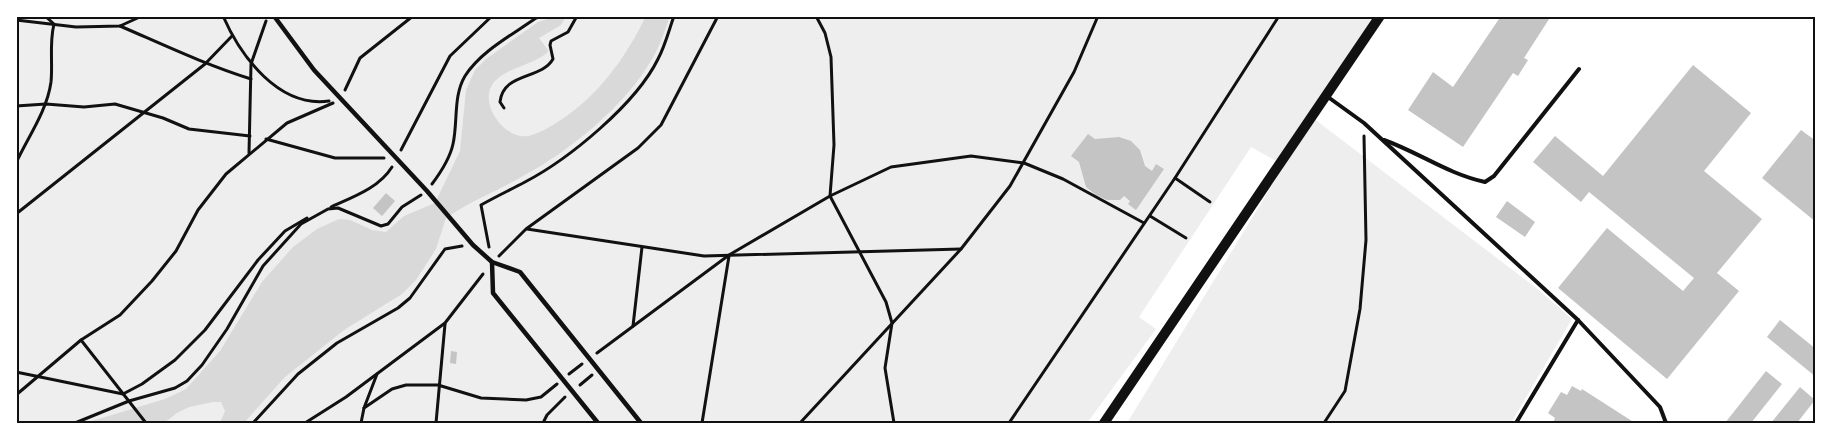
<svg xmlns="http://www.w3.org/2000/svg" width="1832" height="439" viewBox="0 0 1832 439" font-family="Ubuntu,sans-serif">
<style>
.green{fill:#eee}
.water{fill:#d9d9d9}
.building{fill:#c4c4c4}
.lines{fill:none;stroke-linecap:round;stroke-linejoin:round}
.path{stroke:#111;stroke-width:3}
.service{stroke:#111;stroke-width:4}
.pedestrian{stroke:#111;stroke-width:4.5}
.secondary{stroke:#111;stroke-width:10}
.neatline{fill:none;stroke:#111;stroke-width:2}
</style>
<rect width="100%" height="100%" fill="#fff"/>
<!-- green -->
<g class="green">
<polygon points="16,16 1376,16 1276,161 1251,147 1139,317 1156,329 1087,423 16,423"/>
<polygon points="1313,118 1535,287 1572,319 1511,423 1127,423"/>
</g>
<!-- water -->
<path class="water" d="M557,16H566L561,25L539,38L548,50L547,53C532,65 510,67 496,80C475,100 504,140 528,136C538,134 548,128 556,123C597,98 625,59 646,16H670C665,30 660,46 652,59C626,105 570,151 523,176C498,191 470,201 446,218L436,249L416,280L402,294L344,330L285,377L244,423H220L225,411L221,402H213L189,407L177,413L164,423H85L165,399L186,389L220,351L262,282L293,247L317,229L339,219L350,220L372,230L386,232L404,216L435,203L460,151L466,90L475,70L486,59L538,22Z"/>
<!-- building -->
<g class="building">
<polygon points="1501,16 1551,16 1524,58 1528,60 1518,76 1513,73 1463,147 1408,110 1433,72 1453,87"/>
<polygon points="1693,65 1751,113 1704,171 1762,219 1717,273 1739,291 1667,379 1558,288 1607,228 1683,291 1694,278 1589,192 1581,202 1533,162 1555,136 1603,176"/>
<polygon points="1801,130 1816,141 1816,222 1762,178"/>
<polygon points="1088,134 1095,139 1119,137 1131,141 1140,150 1145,166 1152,171 1156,164 1164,169 1136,210 1128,204 1130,201 1124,196 1120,200 1107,200 1096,195 1086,187 1079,162 1071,156"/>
<polygon points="386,193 395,201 382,216 373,208"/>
<polygon points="1507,201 1535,222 1525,237 1496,217"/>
<polygon points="1780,320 1816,349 1816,377 1767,337"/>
<polygon points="451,351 457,352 456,364 450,363"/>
<polygon points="1766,371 1782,384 1751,423 1725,423"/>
<polygon points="1572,386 1581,391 1582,389 1635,423 1553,423 1555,418 1548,413 1561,392 1567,395"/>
<polygon points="1800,387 1815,400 1797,423 1771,423"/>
</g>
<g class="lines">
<!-- path -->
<g class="path">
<path d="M223,16C241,57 279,108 329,101"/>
<polyline points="816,16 825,33 831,57 834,145 830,196 886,302 892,323 885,368 894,423"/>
<polyline points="16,20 76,27 120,26 142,16"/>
<path d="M120,26C164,45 206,65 251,79"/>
<polyline points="345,90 360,58 413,16"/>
<polyline points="16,106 46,104 84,107 115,104 163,118 189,129 250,136"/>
<path d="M504,108L500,102C503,72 541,80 553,59L550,45L551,41L568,32L577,16"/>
<polyline points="266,139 335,158 384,158"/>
<polyline points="401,150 450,56 492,16"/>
<polyline points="249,153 251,64 266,21"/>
<path d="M16,163C28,137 47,111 51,82C53,62 49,44 54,24L45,16"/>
<polyline points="1175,178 1210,202"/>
<path d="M432,184C441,172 450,158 453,144C458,122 453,96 465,76C481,51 512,35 536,18L542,16"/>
<path d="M331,207C353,197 379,188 392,167"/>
<polyline points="16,214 205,64 232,36"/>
<polyline points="1150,216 1186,238"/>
<polyline points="527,229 704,256 961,249"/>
<path d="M489,247L481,205C495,197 510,190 525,182C569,159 636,104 658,59C665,46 669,30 674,16"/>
<polyline points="499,256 526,229 638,148 661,125 718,16"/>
<polyline points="633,326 642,247"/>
<polyline points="81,340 146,423"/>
<polyline points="597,353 729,255 830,196 891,167 971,156 1024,163 1063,179 1144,223"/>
<polyline points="16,372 123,394 142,384 175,360 205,330 258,260 285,231 307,218"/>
<polyline points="569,374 582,364"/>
<polyline points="580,385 592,375"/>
<polyline points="16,395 81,340 120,315 152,281 176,251 198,210 226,174 287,123 333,103"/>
<polyline points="364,408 392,389 406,385 438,385 481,398 526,400 541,397 557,384"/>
<polyline points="75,423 129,401 175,388 187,381 202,365 227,329 263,266 301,224 328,209 338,208 381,226 388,224 402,207 421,195"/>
<polyline points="253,423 298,374 337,343 398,308 410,298 445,249 462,246"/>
<polyline points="305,423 346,397 445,323 483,274"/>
<polyline points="361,423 364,408 377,374"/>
<polyline points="436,423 445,324"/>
<polyline points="543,423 547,415 565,397"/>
<polyline points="702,423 729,256"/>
<polyline points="800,423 961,249 1010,186 1074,72 1098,16"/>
<polyline points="1009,423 1175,178 1279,16"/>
<polyline points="1324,423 1345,391 1360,309 1366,240 1364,136"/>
</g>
<!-- service -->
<g class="service">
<polyline points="1328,97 1364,123 1578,320 1660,407 1666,423"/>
<path d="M1384,140C1420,153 1448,174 1485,182L1494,176L1579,69"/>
<polyline points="1516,423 1578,320"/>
</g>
<!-- pedestrian -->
<g class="pedestrian">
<polyline points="274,16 314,70 427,191 473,245 492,262 520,272 641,423"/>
<polyline points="492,262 493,293 598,423"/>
</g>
<!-- secondary -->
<polyline class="secondary" points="1104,423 1380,16"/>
</g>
<!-- border -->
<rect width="1832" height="439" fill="none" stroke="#ffffff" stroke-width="35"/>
<rect x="18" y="18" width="1796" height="404" class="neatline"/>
</svg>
